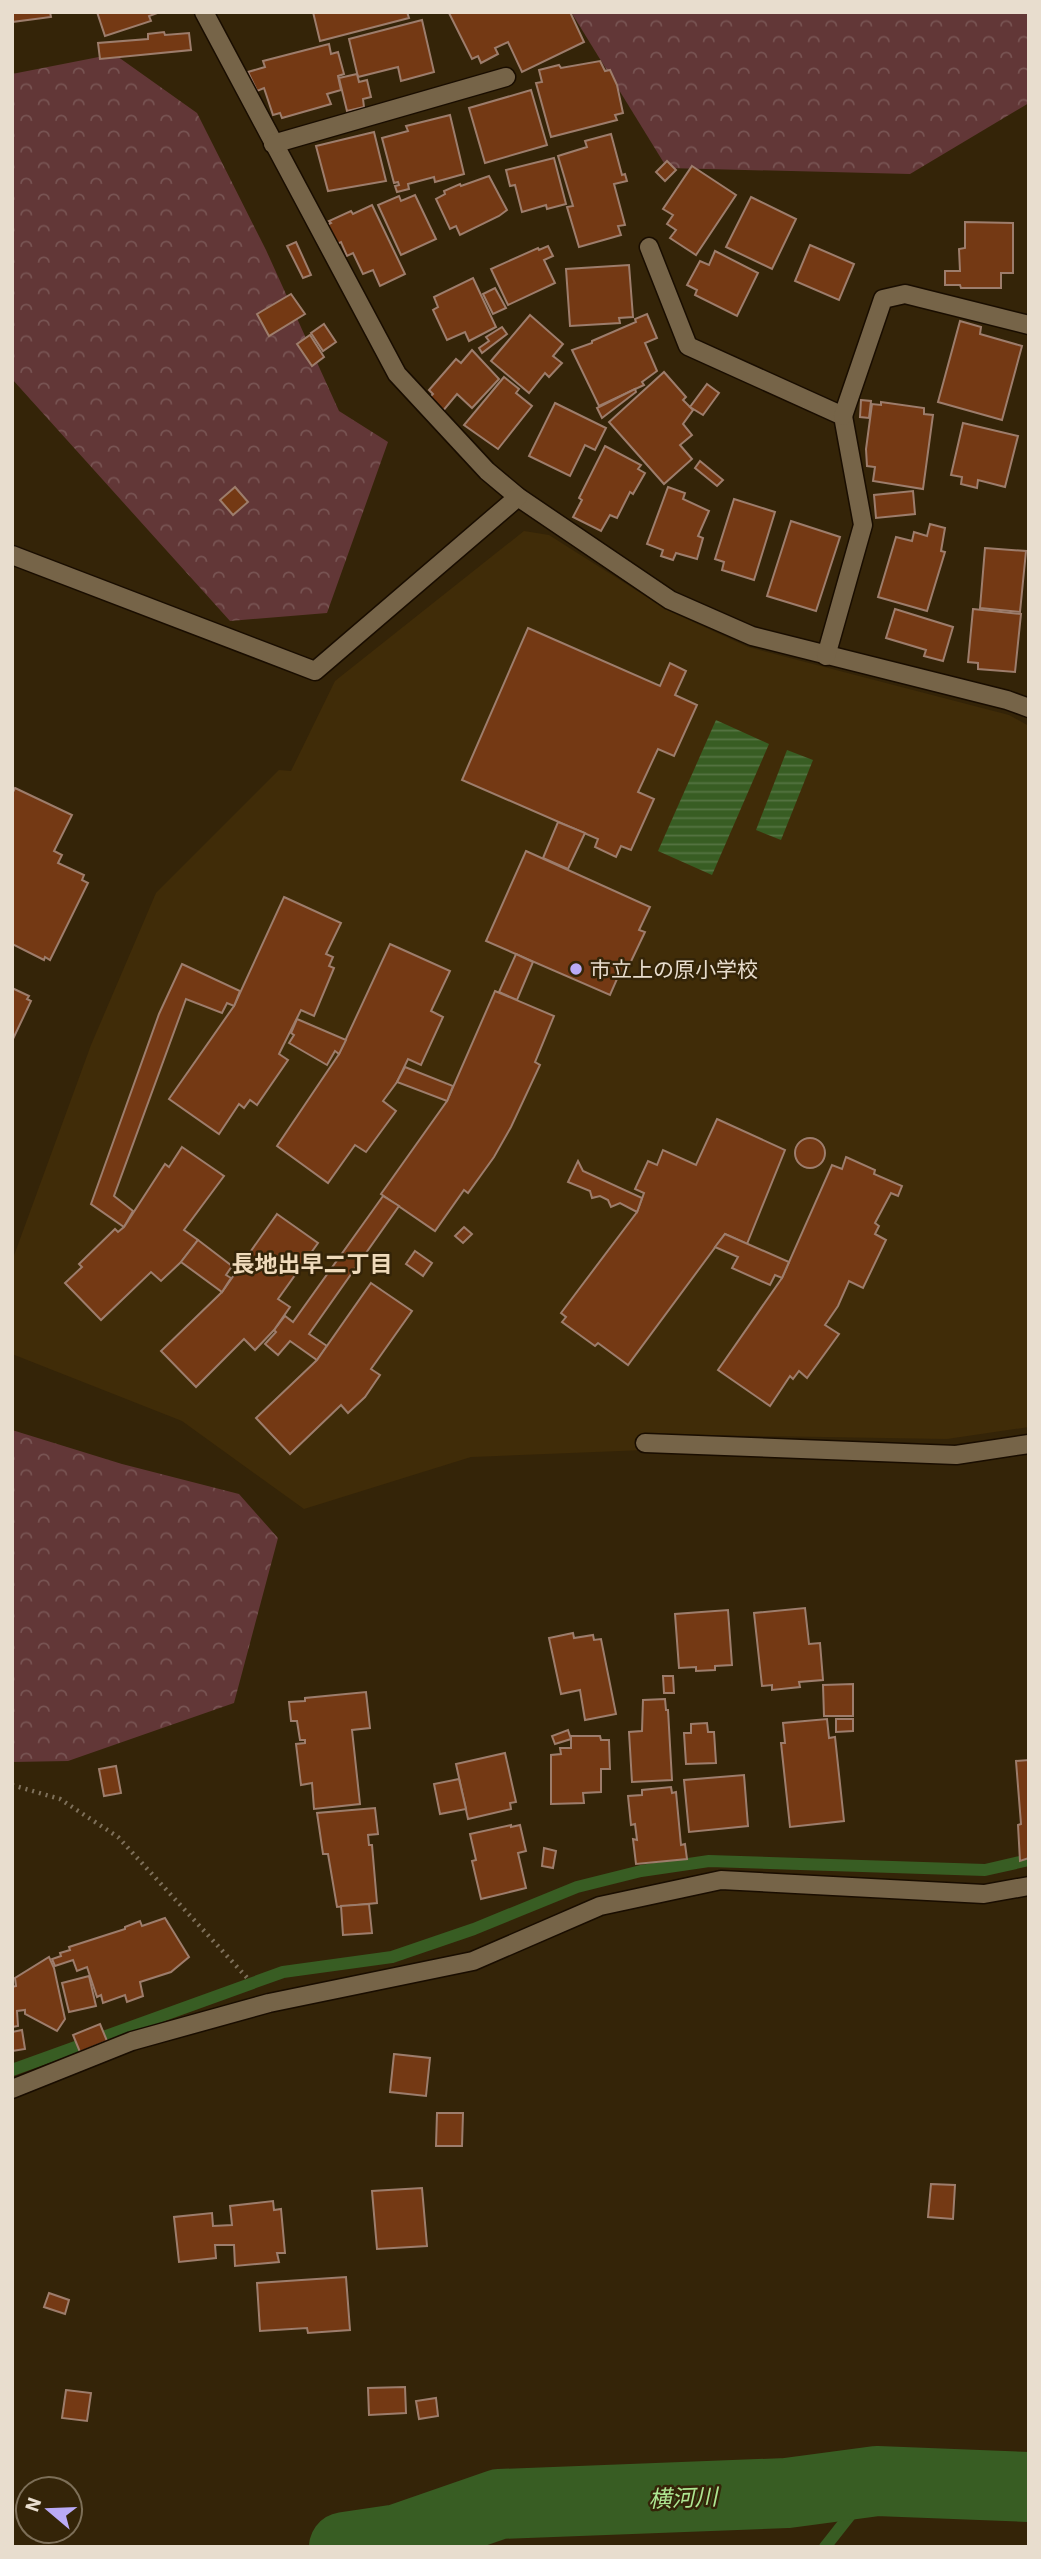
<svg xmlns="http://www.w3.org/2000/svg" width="1041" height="2559" viewBox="0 0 1041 2559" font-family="'IBM Plex Sans','Noto Sans JP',sans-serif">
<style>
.built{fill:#402c08}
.forest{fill:url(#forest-crowns)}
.water{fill:url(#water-rules)}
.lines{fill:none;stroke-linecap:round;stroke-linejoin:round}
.stream{stroke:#385d23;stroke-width:12}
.river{stroke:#385d23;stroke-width:70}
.building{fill:#743914;stroke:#9d7d6c;stroke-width:2}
.minor-casing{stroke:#190d00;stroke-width:21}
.path{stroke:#7e705a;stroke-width:4.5;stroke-dasharray:2 5;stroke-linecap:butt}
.minor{stroke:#766448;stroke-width:18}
.poi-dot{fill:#baaaf6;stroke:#342408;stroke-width:2.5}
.labels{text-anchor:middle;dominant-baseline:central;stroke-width:5;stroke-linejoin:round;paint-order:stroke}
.poi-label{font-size:21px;fill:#e8ddce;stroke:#342408;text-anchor:start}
.neighbourhood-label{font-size:23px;font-weight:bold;fill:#efdabb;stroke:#342408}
.water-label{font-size:23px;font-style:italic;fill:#aee692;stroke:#342408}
</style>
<defs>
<pattern id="forest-crowns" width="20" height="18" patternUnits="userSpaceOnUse" patternTransform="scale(1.75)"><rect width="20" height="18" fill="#623737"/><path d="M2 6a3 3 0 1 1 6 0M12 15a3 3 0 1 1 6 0" fill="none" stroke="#785453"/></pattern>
<pattern id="water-rules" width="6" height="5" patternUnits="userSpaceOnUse" patternTransform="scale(1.75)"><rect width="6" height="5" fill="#385d23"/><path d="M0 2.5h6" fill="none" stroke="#557442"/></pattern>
</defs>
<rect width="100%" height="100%" fill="#342408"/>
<!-- built -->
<polygon class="built" points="524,531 549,535 669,611 748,647 1009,715 1029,726 1029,1427 947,1439 647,1434 645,1450 471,1457 304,1509 182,1421 12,1354 12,1261 91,1045 156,893 279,770 291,771 335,681"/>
<!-- forest -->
<g class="forest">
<polygon points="571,12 1029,12 1029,103 910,174 667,168"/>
<polygon points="114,54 197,113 266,250 339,411 388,442 327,613 230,621 12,379 12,74"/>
<polygon points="12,1430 122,1464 239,1494 278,1538 234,1703 68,1761 12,1762"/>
</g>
<!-- water -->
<g class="water">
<polygon points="716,720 769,744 712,875 658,851"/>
<polygon points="787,750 813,760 781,840 756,830"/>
</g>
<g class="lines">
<!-- stream -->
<g class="stream">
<polyline points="12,2070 283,1972 392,1957 474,1929 577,1887 641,1871 709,1861 985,1870 1029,1860"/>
<polyline points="825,2547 877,2481"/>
</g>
<!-- river -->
<polyline class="river" points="344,2547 398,2539 499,2504 787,2493 877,2481 1029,2487"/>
</g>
<!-- building -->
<g class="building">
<polygon points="12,12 50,12 51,17 12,22"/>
<polygon points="97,12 160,12 149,16 151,21 105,36"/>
<polygon points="313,12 407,12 409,18 320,41"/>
<polygon points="570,12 584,42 522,72 508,42 495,48 498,54 481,63 478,56 472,59 449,13"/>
<polygon points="422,20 434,72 401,81 398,67 358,77 349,39"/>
<polygon points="164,32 165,35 189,33 191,50 100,59 98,43 148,39 148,34"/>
<polygon points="329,44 331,54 338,52 344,74 338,76 341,90 327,94 331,104 282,118 280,113 273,115 264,88 257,91 248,72 265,67 263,61"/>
<polygon points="600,61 605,71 610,70 617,85 623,113 615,115 617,120 551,137 536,83 542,82 539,70 559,65 561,68"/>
<polygon points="357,74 359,82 367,80 371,97 363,99 364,107 347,111 339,78"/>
<polygon points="531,90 547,145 485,163 469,108"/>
<polygon points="450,115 464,174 435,182 434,177 408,184 409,189 397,192 395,186 399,185 398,182 394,183 382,138 408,131 406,126"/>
<polygon points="374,132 386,181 328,191 316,146"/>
<polygon points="611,134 622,175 625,174 627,181 614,184 625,225 618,226 621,235 579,247 567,207 573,206 558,156 587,147 585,141"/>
<polygon points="554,158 566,204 547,209 546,205 522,212 515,185 510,186 506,170"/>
<polygon points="667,161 676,170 665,181 656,172"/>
<polygon points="692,166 736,195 696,255 670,238 676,230 667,224 673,215 663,209"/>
<polygon points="489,176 507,210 499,216 460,235 456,226 450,229 436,199 445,194 444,191 460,184 461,186"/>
<polygon points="415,195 436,239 401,255 378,205 399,196 401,201"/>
<polygon points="751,197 796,219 772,269 726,247"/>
<polygon points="372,205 405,274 380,286 373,270 363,274 353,253 347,256 341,242 337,244 327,225 331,223 329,221 351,211 353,214"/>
<polygon points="965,222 1013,223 1013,273 1001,273 1001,288 961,288 960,285 945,285 945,271 960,271 959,249 965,248"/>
<polygon points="296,242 311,275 303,278 287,246"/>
<polygon points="810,245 854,264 839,300 795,281"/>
<polygon points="548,246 553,256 544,260 555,283 508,305 491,269 538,248 539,250"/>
<polygon points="715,251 758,273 737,316 695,295 697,290 687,285 700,261 709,265"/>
<polygon points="629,265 633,317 619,318 620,323 570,326 566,269"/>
<polygon points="473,278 496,327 469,341 465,332 447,340 433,310 438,307 434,297"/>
<polygon points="495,288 506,308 493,314 483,294"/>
<polygon points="291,294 305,314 269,336 257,314"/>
<polygon points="647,314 657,338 645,343 657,371 642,382 644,385 599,406 572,350 592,343 592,341 636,322 635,319"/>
<polygon points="530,315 563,344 553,356 562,363 549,377 545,373 529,393 491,361"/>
<polygon points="960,321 981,327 980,334 1022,346 1002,420 938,402"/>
<polygon points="324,324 336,342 323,351 311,333"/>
<polygon points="502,327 507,334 482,353 479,348 489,341 486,337"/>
<polygon points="310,335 324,357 312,366 297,344"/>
<polygon points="472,350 499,379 472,408 457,394 442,412 428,399 433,394 429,390 456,359 461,363"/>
<polygon points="664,372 686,397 683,400 693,410 683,424 692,435 680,445 692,459 664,484 609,422"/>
<polygon points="504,377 519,389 516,393 532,406 498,449 464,425"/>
<polygon points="707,384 719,393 703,415 690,407"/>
<polygon points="635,389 636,392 602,418 597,408"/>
<polygon points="861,400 871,401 869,418 860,417"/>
<polygon points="881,402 924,408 924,414 933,415 923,489 873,481 875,467 867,466 866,449 872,404 881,405"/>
<polygon points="555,403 606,428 595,450 585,445 570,476 529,456"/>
<polygon points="963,423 1018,436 1005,487 978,480 977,488 961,484 962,477 951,475"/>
<polygon points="605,446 641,465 638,469 645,473 633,494 630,492 617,518 610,515 601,531 573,517 582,500 579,498"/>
<polygon points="700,461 723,480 717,486 695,468"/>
<polygon points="235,487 248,502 233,515 220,500"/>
<polygon points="668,487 685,493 683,499 709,511 698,536 703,538 697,559 676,553 673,560 661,556 663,550 647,544"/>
<polygon points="913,491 915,514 876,518 874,495"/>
<polygon points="734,499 775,512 754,580 722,570 724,562 715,559"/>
<polygon points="791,521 840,537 816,611 767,596"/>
<polygon points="930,524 945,528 941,551 945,552 927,611 878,597 896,537 912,541 914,532 927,536"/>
<polygon points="985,548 1026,551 1020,612 980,608"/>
<polygon points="895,609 953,627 943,661 924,656 926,650 886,638"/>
<polygon points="973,609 1021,614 1015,672 978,669 978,663 968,662"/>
<polygon points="528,628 660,686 670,663 686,671 675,695 697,705 674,756 658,749 638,792 654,799 631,850 621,846 616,857 595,847 598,839 462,780"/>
<polygon points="15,788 72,815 54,851 62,855 58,863 84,875 82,880 88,883 50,960 45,957 44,960 12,944 12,794"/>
<polygon points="558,822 585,833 568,869 543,858"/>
<polygon points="526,851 650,907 639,930 645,932 625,974 620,972 610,995 486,941"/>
<polygon points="284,897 341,923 326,954 333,957 329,966 334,968 314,1016 301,1010 279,1054 288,1060 257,1105 250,1100 244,1108 239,1104 219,1134 169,1099 234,1006"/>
<polygon points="390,944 450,971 431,1011 443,1017 421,1065 408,1059 397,1082 383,1101 396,1111 366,1152 355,1145 328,1183 277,1146 339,1054"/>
<polygon points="516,954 533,962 517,1000 499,992"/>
<polygon points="182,964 240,991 234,1006 227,1003 222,1013 186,999 114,1196 133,1211 124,1227 91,1204 159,1014"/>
<polygon points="12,988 29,996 27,999 31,1001 12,1041"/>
<polygon points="495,991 554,1016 535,1062 540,1065 511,1127 494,1157 468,1193 464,1190 435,1231 381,1194 447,1101"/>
<polygon points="297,1019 346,1040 339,1054 335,1051 327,1065 289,1043 294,1035 291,1033"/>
<polygon points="405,1067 453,1086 447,1101 397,1082"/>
<polygon points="717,1119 785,1150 747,1244 725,1234 628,1365 598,1343 595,1346 562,1322 566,1317 561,1313 637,1212 644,1193 635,1189 648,1161 657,1165 663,1150 696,1165"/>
<circle cx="810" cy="1153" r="15"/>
<polygon points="182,1147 224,1176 184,1230 198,1240 181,1262 161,1281 151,1272 101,1320 65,1283 82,1267 79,1264 115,1229 118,1232 124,1227 165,1164 169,1167"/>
<polygon points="846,1157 875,1170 874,1174 902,1186 898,1196 891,1193 875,1223 879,1226 875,1234 886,1240 863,1288 849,1281 838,1306 825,1325 839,1334 807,1378 799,1371 793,1379 790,1376 770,1406 718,1370 782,1278 832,1165 842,1169"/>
<polygon points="578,1161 583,1171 642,1198 637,1212 620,1203 611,1207 608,1200 600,1196 592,1198 590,1191 568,1182"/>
<polygon points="383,1196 399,1206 309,1334 327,1346 317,1360 290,1341 278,1355 265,1344 276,1332 274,1330 285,1316 293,1322"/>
<polygon points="277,1214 318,1243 278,1299 290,1307 274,1330 255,1350 244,1339 196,1387 161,1351 222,1292"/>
<polygon points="464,1227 472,1234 463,1243 455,1236"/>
<polygon points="725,1234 789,1262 782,1278 775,1275 770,1285 732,1268 738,1257 715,1247"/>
<polygon points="198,1240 232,1266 226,1275 231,1278 222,1292 181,1262"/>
<polygon points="415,1251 432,1263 423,1276 406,1264"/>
<polygon points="371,1283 412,1311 371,1369 380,1375 365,1397 348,1413 341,1405 290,1454 256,1418 317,1360"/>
<polygon points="805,1608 809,1644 820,1643 823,1680 799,1682 800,1687 772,1690 772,1685 762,1686 754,1613"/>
<polygon points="728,1610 732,1665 715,1666 715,1670 696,1671 696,1667 679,1668 675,1614"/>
<polygon points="573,1633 574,1638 593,1635 594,1640 601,1639 616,1714 585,1720 580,1690 561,1694 549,1638"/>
<polygon points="663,1676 673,1676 674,1693 664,1693"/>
<polygon points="853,1684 853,1716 824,1716 823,1685"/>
<polygon points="366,1692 370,1728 352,1730 360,1804 314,1809 312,1783 301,1785 296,1744 305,1743 305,1740 300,1740 297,1721 291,1721 289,1702 305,1701 305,1698"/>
<polygon points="665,1699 666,1710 668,1710 672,1780 632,1782 629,1732 642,1731 643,1700"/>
<polygon points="827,1719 829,1738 835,1737 844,1821 790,1827 781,1743 785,1743 783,1723"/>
<polygon points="836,1719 853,1719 853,1731 836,1732"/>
<polygon points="707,1723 708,1732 714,1732 716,1763 686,1764 684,1733 691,1733 691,1724"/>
<polygon points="568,1730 571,1739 555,1744 552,1736"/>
<polygon points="571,1736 600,1736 601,1740 609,1740 610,1769 601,1769 601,1792 583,1793 584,1803 551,1804 551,1755 561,1754 560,1748 571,1748"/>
<polygon points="505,1753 516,1802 510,1803 511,1809 468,1819 456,1764"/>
<polygon points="1029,1760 1029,1858 1020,1861 1018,1825 1021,1824 1016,1761"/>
<polygon points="116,1766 121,1793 104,1796 99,1769"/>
<polygon points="744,1775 748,1826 689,1832 684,1780"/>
<polygon points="459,1779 466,1809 440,1814 434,1784"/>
<polygon points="671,1787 672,1793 676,1792 681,1845 685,1844 687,1859 636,1864 633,1839 637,1840 635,1824 631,1825 628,1796 642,1795 642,1790"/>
<polygon points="375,1808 378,1834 368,1835 369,1845 372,1845 377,1903 337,1907 328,1854 323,1854 317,1813"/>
<polygon points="511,1825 511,1827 520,1825 526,1851 518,1853 526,1888 481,1899 472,1861 476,1860 470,1834"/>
<polygon points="544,1848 556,1851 553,1868 542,1866"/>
<polygon points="369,1904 372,1933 343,1935 341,1906"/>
<polygon points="165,1918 189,1957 171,1972 140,1982 143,1996 127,2002 125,1995 103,2003 101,1995 97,1997 87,1967 77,1971 73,1960 55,1966 52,1959 61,1956 60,1953 70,1950 69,1947 125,1929 125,1927 140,1921 142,1926"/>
<polygon points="49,1957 54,1968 65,2019 57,2031 25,2014 25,2010 17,2011 18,2026 12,2027 12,1987 16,1986 15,1978"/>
<polygon points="89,1976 96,2006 69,2012 62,1983"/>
<polygon points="100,2024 107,2041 80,2052 73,2035"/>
<polygon points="22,2030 25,2049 12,2051 12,2032"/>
<polygon points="394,2054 430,2058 426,2096 390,2092"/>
<polygon points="437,2113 463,2113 462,2146 436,2146"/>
<polygon points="931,2184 955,2185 953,2219 928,2217"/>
<polygon points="422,2188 427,2246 377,2249 372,2191"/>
<polygon points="273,2201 274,2210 281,2209 285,2253 277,2253 279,2262 235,2266 234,2245 215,2245 216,2258 179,2262 174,2217 212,2213 213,2226 232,2225 230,2206"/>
<polygon points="346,2277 350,2330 308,2333 307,2328 260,2331 257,2283"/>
<polygon points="49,2293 69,2300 65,2314 44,2307"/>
<polygon points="405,2387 406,2413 369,2415 368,2388"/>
<polygon points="66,2390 91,2393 87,2421 62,2418"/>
<polygon points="436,2398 438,2416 419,2419 416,2401"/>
</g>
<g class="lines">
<!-- minor casing -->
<g class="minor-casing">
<g id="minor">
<polyline points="204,12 397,374 487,471 518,497 670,600 752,636 1007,700 1029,708"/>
<polyline points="273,144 506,77"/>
<polyline points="649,247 688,346 843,416 863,525 826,656"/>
<polyline points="843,416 883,299 905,294 1029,325"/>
<polyline points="12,555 315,671 518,497"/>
<polyline points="645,1443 956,1455 1029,1444"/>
<polyline points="12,2089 132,2041 269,2003 473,1961 600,1906 721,1880 984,1894 1029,1886"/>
</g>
</g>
<!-- path -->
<polyline class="path" points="12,1785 60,1799 118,1837 250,1981"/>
<!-- minor -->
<use href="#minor" class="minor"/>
</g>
<!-- markers -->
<circle class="poi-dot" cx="576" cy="969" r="7"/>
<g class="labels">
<!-- poi labels -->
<g class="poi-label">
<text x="590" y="969">市立上の原小学校</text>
</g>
<!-- neighbourhood labels -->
<g class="neighbourhood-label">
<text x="312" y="1263">長地出早二丁目</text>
</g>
<!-- water labels -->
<g class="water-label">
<text transform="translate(683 2497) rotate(-2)">横河川</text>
</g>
</g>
<!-- border -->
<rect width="1041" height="2559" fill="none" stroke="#e8ddce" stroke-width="28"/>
<!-- north arrow -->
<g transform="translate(49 2510) rotate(289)"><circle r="33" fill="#342408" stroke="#7c6e57" stroke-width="2"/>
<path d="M0-5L12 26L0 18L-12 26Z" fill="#baaaf6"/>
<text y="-10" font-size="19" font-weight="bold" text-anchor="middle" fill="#e8ddce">N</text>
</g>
</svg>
